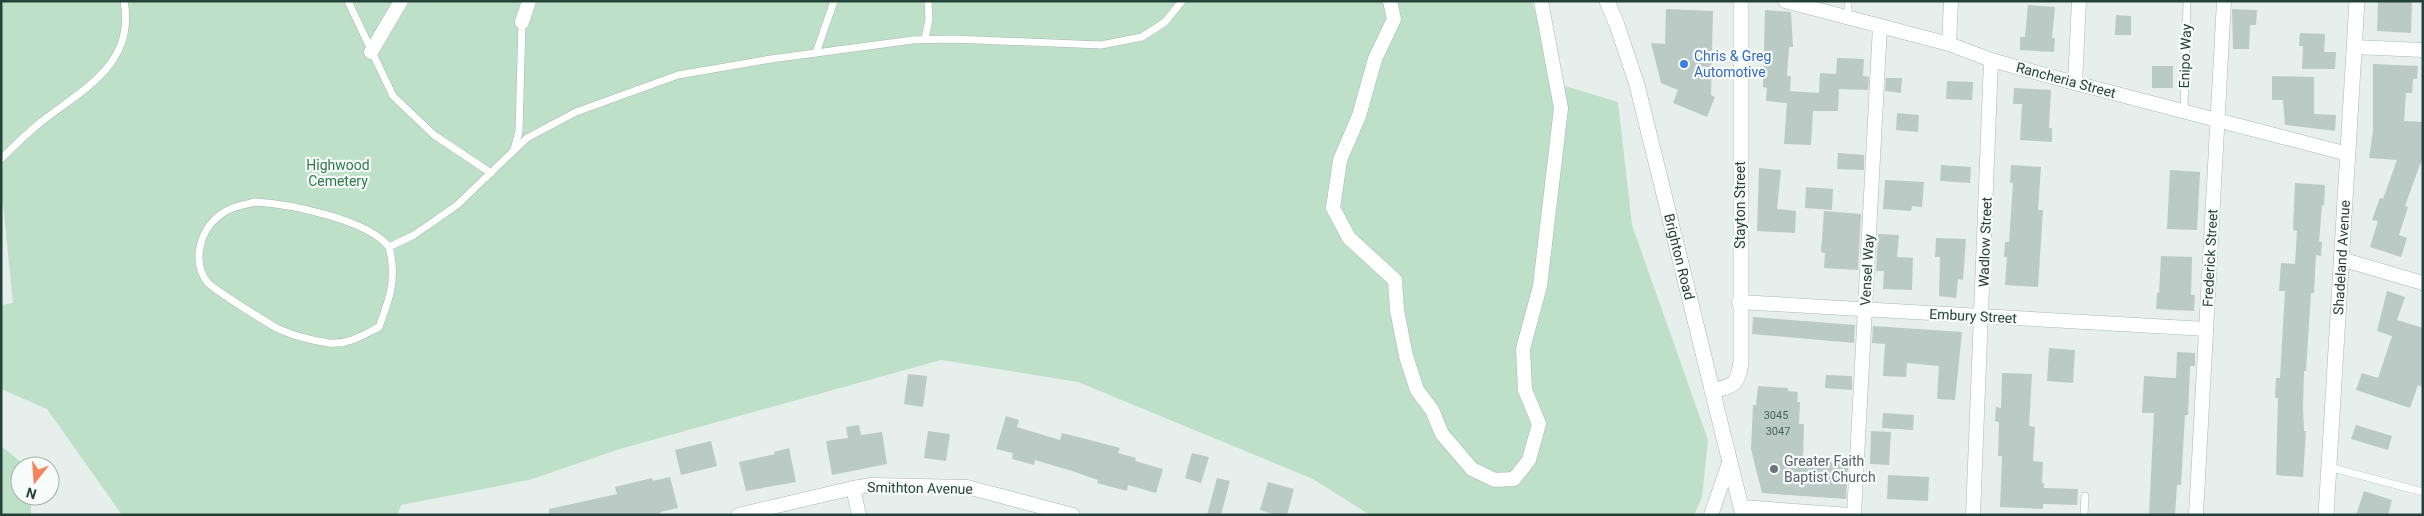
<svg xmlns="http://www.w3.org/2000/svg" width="2424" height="516" viewBox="0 0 2424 516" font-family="Roboto,sans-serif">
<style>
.green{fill:#bfe0c8}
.building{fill:#bbcac4}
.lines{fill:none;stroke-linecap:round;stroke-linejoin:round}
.service-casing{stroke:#a8b8b2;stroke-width:8}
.minor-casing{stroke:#a8b8b2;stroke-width:15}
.tertiary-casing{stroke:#a8b8b2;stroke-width:16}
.service{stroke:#fff;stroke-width:7}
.minor{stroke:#fff;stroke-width:14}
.tertiary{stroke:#fff;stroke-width:15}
.shop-dot{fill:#3f7fe0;stroke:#f7fbf9;stroke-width:2}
.worship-dot{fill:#6b7280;stroke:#f7fbf9;stroke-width:2}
.labels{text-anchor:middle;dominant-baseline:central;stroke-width:4.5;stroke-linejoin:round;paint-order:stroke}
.number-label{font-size:11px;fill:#4a645c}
.shop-label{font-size:14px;fill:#366cbe;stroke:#f7fbf9;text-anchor:start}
.street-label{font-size:14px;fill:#24423a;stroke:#f7fbf9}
.park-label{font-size:14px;fill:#2d7a4b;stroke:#f7fbf9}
.worship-label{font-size:14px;fill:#5b616d;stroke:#f7fbf9;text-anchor:start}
</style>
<rect width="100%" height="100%" fill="#e6efeb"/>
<!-- green -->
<g class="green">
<polygon points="1,1 1532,1 1555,83 1618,102 1632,225 1708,440 1702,497 1694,515 1370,515 1313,479 1078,382 941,360 620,449 529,480 401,505 397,515 122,515 47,409 1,389 1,305 13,303 3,204 1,204"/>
<polygon points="1,446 26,466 20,466 20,496 31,496 31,515 1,515"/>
</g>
<!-- building -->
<g class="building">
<polygon points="2378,1 2412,1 2411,33 2377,31"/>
<polygon points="2028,5 2055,7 2052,38 2055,38 2054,52 2020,50 2020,37 2025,37"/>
<polygon points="1666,9 1713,11 1711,95 1715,97 1707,117 1673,103 1678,90 1661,83 1651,43 1665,44"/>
<polygon points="2232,9 2257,10 2256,25 2250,25 2249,49 2233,49"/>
<polygon points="1765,10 1791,12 1793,47 1789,47 1787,76 1791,76 1790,91 1819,93 1820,73 1836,74 1837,58 1864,59 1863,76 1869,77 1868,90 1839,89 1838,111 1813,111 1811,145 1784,144 1787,103 1766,101 1767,88 1763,87"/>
<polygon points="2116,15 2131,16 2131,35 2115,35"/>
<polygon points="2300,33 2325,34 2324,52 2336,52 2335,69 2302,69 2303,46 2299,46"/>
<polygon points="2373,64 2418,66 2417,79 2413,79 2412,93 2406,93 2404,121 2423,122 2423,162 2421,162 2405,206 2408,207 2399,235 2407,238 2401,257 2370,247 2378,221 2372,220 2380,198 2383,199 2397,160 2369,158 2373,131"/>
<rect x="2152" y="66" width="21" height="22"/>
<polygon points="2272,76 2314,77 2314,114 2336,115 2335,131 2285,125 2283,100 2272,100"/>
<polygon points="1886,78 1902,78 1901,93 1885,91"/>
<polygon points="1947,81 1973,82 1972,100 1946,99"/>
<polygon points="2014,88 2051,90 2049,128 2052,128 2052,142 2020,140 2022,104 2013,104"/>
<polygon points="1897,113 1919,115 1918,132 1896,130"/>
<polygon points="1838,153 1864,155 1864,170 1837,169"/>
<polygon points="1941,165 1971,167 1970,183 1940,181"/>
<polygon points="2011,165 2041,167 2038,210 2043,210 2038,287 2005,285 2007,257 2004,257 2005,242 2009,242 2013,183 2010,183"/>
<polygon points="1759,168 1781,170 1777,209 1796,211 1795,233 1757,231"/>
<polygon points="2170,170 2200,172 2197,230 2167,229"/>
<polygon points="1885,180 1924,182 1922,207 1912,206 1911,211 1883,209"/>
<polygon points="2295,183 2325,185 2324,206 2322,205 2319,242 2322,242 2321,256 2316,255 2314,293 2311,293 2306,371 2304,371 2303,407 2304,431 2306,431 2303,477 2276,475 2278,398 2275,398 2276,378 2280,378 2285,291 2279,291 2281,263 2295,264 2297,231 2293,230"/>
<polygon points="1806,187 1833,189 1832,210 1805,208"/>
<polygon points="1824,211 1861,214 1858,270 1824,268 1825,253 1821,252"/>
<polygon points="1878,234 1899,235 1897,257 1913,258 1912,290 1883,289 1884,271 1876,271"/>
<polygon points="1936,238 1966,239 1963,280 1958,279 1956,298 1939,296 1940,257 1935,257"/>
<polygon points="2161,256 2192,257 2191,295 2195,295 2194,311 2156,309 2157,293 2159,293"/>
<polygon points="2387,291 2405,297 2397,320 2423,328 2423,387 2418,385 2410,408 2356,390 2362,373 2378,378 2392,336 2377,331"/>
<polygon points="1753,317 1855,325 1854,343 1752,334"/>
<polygon points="1873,326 1962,332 1955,400 1937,399 1939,366 1907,363 1906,377 1883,376 1885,344 1872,343"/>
<polygon points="2049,348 2075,350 2073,383 2047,381"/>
<polygon points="2177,352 2195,353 2195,366 2190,366 2188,415 2185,415 2181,485 2177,485 2175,515 2149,515 2154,413 2142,413 2144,376 2176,378"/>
<polygon points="2002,373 2032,374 2029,426 2035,427 2033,461 2043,462 2042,483 2044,483 2044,488 2078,489 2077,505 2043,504 2043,509 2000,507 2002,456 1998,456 1999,422 1995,421 1996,407 2001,408"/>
<polygon points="908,374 927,376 923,407 904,404"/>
<polygon points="1826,375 1852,376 1852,390 1825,388"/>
<polygon points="1758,386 1788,388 1788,391 1798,392 1797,402 1800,402 1799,424 1804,424 1803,460 1848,464 1846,499 1762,493 1751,449 1753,405 1756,405"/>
<polygon points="1883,413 1914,415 1913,430 1882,428"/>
<polygon points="1006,416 1019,420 1017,427 1060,440 1062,433 1082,438 1120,448 1118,453 1136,458 1135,461 1163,469 1156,493 1128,485 1127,491 1097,483 1098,480 1072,471 1035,460 1034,465 1012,459 1013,453 996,449"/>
<polygon points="859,425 861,435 882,432 887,464 832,475 826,441 848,438 846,427"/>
<polygon points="2356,425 2392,436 2388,450 2351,439"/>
<polygon points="928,431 950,434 946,461 924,458"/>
<polygon points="1871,431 1891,432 1889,465 1870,464"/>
<polygon points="711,441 717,466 681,475 675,450"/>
<polygon points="789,448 796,482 746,491 739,462 775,454 774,452"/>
<polygon points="1192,453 1209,457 1201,483 1185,478"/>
<polygon points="1888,475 1929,477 1928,501 1887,499"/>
<polygon points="670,477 678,508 660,512 661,515 549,515 549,509 617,494 615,487 652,478 653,481"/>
<polygon points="1217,478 1230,481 1221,515 1207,515"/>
<polygon points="1268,482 1294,489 1287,515 1276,515 1260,510"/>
<polygon points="2364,491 2392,500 2388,515 2356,515"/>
</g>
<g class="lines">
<!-- service casing -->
<g class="service-casing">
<g id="service">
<polyline points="348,1 393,96 434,135 491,173"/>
<polyline points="1848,18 1848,1"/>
<polyline points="925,39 929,19 928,1"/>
<polyline points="816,53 834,1"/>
<polyline points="2184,111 2187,1"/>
<polyline points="514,150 519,131 522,22"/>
<path d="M1,159C14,146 26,134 41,122C83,89 136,64 124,1"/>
<path d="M255,202C289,204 366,219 388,246C390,248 390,253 391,256C396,282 388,303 379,327C363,335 348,345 329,343C315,341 295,336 281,330C273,327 212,288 208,283C191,262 200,230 220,215C230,207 243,205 255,202Z"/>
<polyline points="389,247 414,235 457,205 527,138 576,112 678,75 771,59 913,40 953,39 1101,45 1142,37 1165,22 1182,1"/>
<polyline points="2329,467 2423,492"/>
<polyline points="2084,515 2085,496"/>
</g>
</g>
<!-- minor casing -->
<g class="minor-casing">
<g id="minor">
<polyline points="1390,1 1394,19 1375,59 1359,116 1340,160 1333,208 1349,238 1395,280 1397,310 1406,356 1417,390 1432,410 1442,434 1472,469 1495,480 1514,479 1529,460 1539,424 1525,390 1523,349 1540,286 1561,108 1541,1"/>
<polyline points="1785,1 1949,44 1991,60 2075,83 2348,154"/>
<polyline points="522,22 529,1"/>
<polyline points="1949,44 1951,1"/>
<polyline points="2354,47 2423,50"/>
<polyline points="371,52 401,1"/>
<polyline points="2075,83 2079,1"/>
<polyline points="2341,259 2423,283"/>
<polyline points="1739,302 2206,329"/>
<polyline points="853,488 859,515"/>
<polyline points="1741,507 1850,515"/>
<polyline points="738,515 853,488 872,485 967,487 1073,515"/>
<polyline points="1711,515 1729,463"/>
<polyline points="1854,515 1880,26"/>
<polyline points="1973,515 1991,60"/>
<polyline points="2196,515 2224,1"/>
</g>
</g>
<!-- tertiary casing -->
<g class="tertiary-casing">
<g id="tertiary">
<path id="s1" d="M1607,1L1617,25L1637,85L1743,515"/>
<path d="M1712,391C1735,385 1737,386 1741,362V1"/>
<path id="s2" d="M2326,515L2357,1"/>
</g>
</g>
<!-- service -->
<use href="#service" class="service"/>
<!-- minor -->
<use href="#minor" class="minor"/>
<!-- tertiary -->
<use href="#tertiary" class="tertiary"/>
</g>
<!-- markers -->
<circle class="shop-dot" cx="1684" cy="64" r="5"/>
<circle class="worship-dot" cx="1774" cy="469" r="5"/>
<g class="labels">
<!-- number labels -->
<g class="number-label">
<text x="1776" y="415">3045</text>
<text x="1778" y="431">3047</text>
</g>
<!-- shop labels -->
<g class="shop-label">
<text x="1694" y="56">Chris &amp; Greg<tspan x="1694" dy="16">Automotive</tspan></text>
</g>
<!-- street labels -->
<g class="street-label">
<text transform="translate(2185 56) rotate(-88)">Enipo Way</text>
<text transform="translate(2066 80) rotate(15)">Rancheria Street</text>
<text transform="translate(1740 205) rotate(-90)">Stayton Street</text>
<text transform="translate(1985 242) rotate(-88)">Wadlow Street</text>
<text stroke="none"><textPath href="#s1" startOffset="266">Brighton Road</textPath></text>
<text transform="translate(2210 258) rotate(-87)">Frederick Street</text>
<text stroke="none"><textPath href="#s2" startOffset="258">Shadeland Avenue</textPath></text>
<text transform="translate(1867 270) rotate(-87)">Vensel Way</text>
<text transform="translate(1973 316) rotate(3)">Embury Street</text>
<text transform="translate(920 488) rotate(1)">Smithton Avenue</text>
</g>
<!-- park labels -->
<g class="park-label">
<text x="338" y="165">Highwood<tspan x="338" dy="16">Cemetery</tspan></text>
</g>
<!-- worship labels -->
<g class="worship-label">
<text x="1784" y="461">Greater Faith<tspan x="1784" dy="16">Baptist Church</tspan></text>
</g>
</g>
<!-- border -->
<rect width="2424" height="516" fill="none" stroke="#24423a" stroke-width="5"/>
<!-- north arrow -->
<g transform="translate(35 481) rotate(197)"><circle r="24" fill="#f7fbf9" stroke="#a3b1ad"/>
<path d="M0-4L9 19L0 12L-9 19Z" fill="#f4845f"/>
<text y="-8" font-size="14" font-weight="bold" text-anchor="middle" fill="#24423a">N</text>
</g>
</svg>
